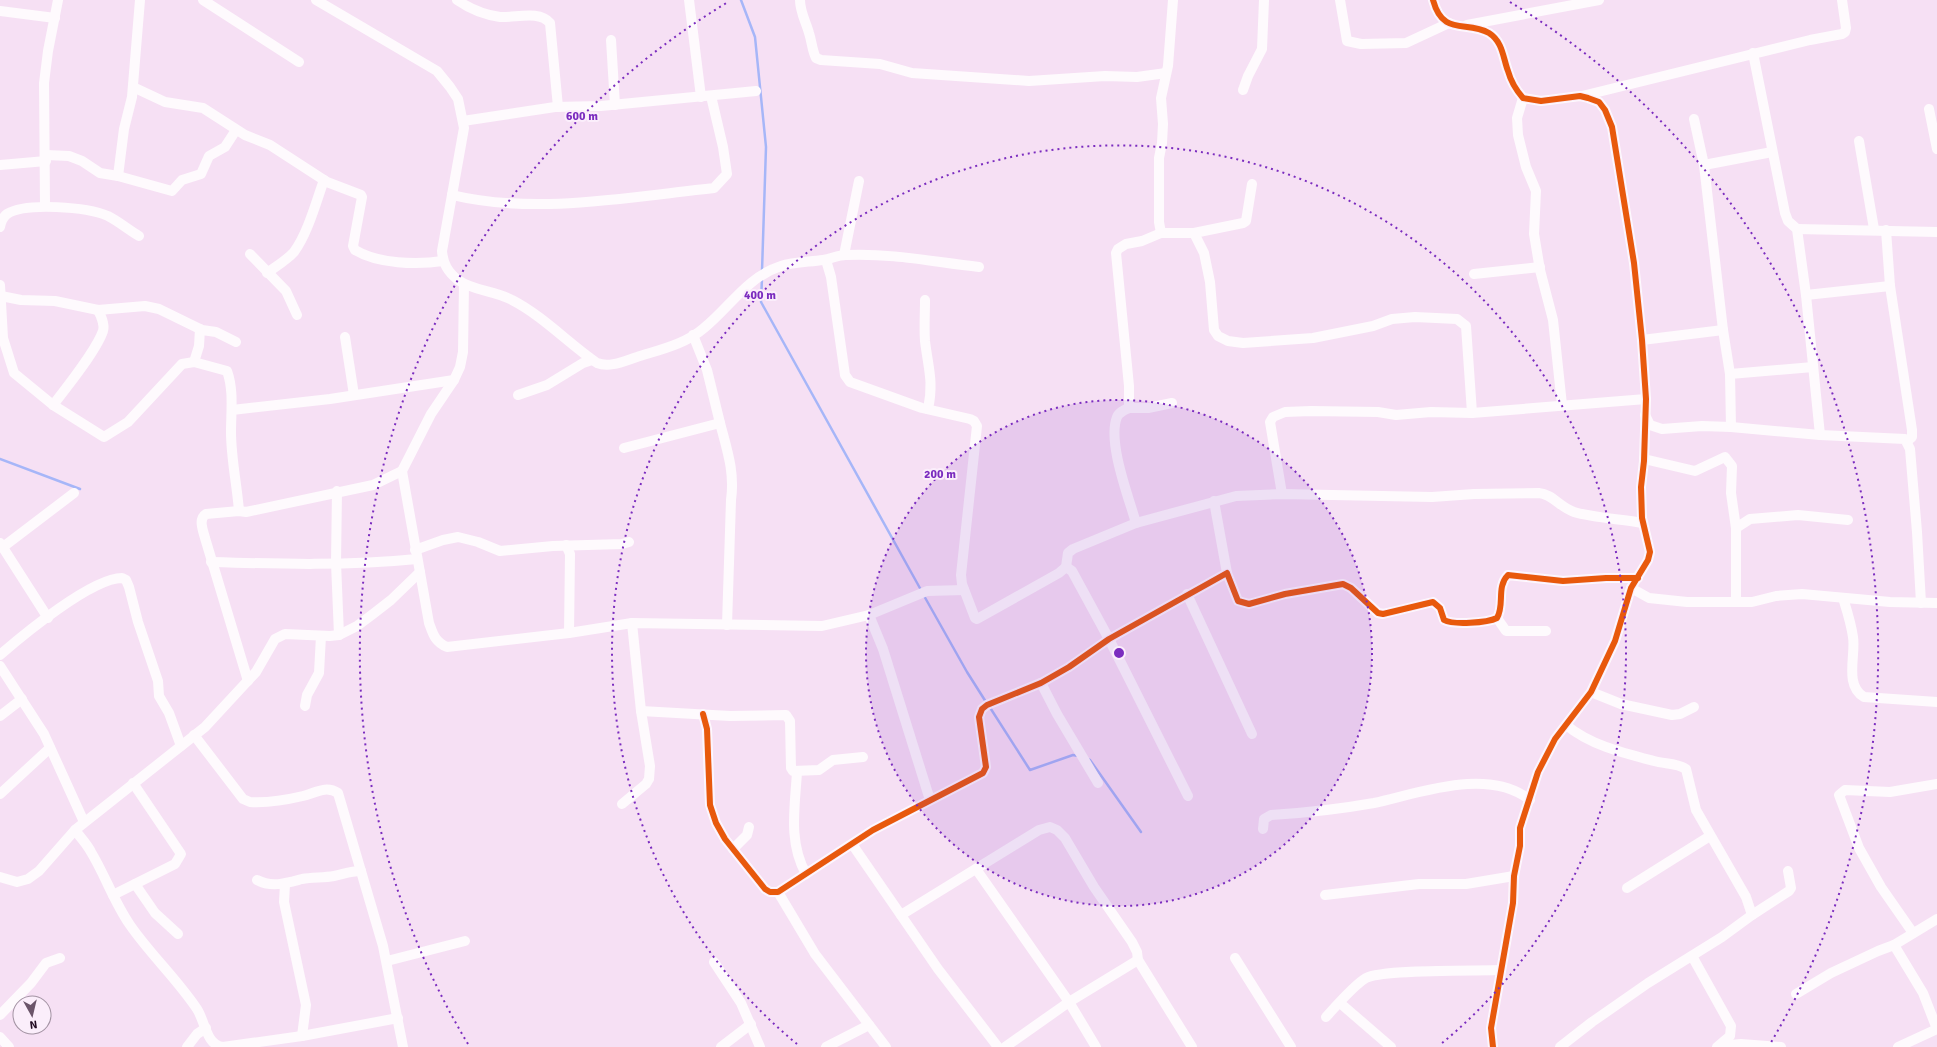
<svg xmlns="http://www.w3.org/2000/svg" width="1937" height="1047" viewBox="0 0 1937 1047" font-family="Signika,sans-serif">
<style>
.lines{fill:none;stroke-linecap:round;stroke-linejoin:round}
.stream{stroke:#a6b6f8;stroke-width:2.5}
.minor{stroke:#fefafd;stroke-width:10}
.cycleway-casing{stroke:#fbeefb;stroke-width:8}
.cycleway{stroke:#e8590c;stroke-width:6}
.ring{fill:none;stroke:#7b2cbf;stroke-width:2;stroke-dasharray:2 4}
.centre{fill:#7b2cbf;stroke:#fbeefb;stroke-width:2}
.ring-label{font-size:12px;text-anchor:middle;font-weight:bold;fill:#7b2cbf;stroke:#fbeefb;stroke-width:4;stroke-linejoin:round;paint-order:stroke}
</style>
<rect width="100%" height="100%" fill="#f6e0f4"/>
<g class="lines">
<!-- stream -->
<g class="stream">
<polyline points="741,0 755,37 766,147 762,271"/>
<polyline points="762,278 761,302 921,590"/>
<polyline points="0,459 80,489"/>
<polyline points="923,594 967,672 986,702"/>
<polyline points="989,706 1030,770 1073,755 1078,756"/>
<polyline points="1087,759 1090,760 1141,832"/>
</g>
<!-- minor -->
<g class="minor">
<polyline points="203,0 299,62"/>
<path d="M316,0L437,71L450,87L458,99L464,128L442,251C443,264 448,272 458,280C473,291 496,291 512,300C543,316 568,343 597,363C610,368 624,361 637,357C659,350 686,344 704,328C730,307 747,277 781,266C793,262 809,262 823,260C831,259 838,255 846,255C893,253 933,262 979,267"/>
<path d="M457,0C470,9 485,15 500,17C516,18 539,10 550,23L558,107"/>
<polyline points="689,0 701,97"/>
<path d="M800,0C800,12 806,22 809,33C812,42 812,50 816,58L821,60L880,64L912,73L1029,81L1105,76L1137,77L1166,73"/>
<polyline points="1340,0 1347,41 1361,44 1406,43 1449,23"/>
<path d="M1433,0C1443,37 1466,20 1489,33C1503,42 1503,58 1508,71C1511,82 1516,90 1523,98L1541,101L1580,96L1588,98L1599,102L1605,110L1612,127L1634,263L1642,340L1646,399L1644,461L1641,487L1642,518L1650,552L1648,560L1631,588L1615,641L1591,692L1555,739L1538,772L1520,828V846L1514,876L1513,903L1491,1028L1493,1047"/>
<polyline points="0,11 55,18"/>
<polyline points="1467,25 1599,0"/>
<polyline points="611,40 615,105"/>
<polyline points="1753,53 1785,213 1788,221 1797,229 1806,295 1820,435"/>
<path d="M133,87L165,102L203,108L245,135L270,145L327,182L361,195L362,197L353,246L355,250C378,264 417,265 443,261"/>
<polyline points="1243,90 1248,76 1262,49 1264,0"/>
<polyline points="1582,96 1810,40 1842,34 1845,32 1846,28 1842,0"/>
<polyline points="1523,98 1517,118 1518,135 1526,167 1536,191 1534,234 1540,270 1553,320 1562,405"/>
<polyline points="1929,109 1937,149"/>
<polyline points="1694,119 1704,165 1723,330 1730,374 1731,427"/>
<polyline points="463,121 555,107 601,106 756,91"/>
<polyline points="1859,141 1874,229"/>
<polyline points="46,155 69,156 82,161 100,173 118,176 172,191 182,180 201,174 209,156 225,147 236,130"/>
<polyline points="0,165 46,161"/>
<polyline points="1704,165 1772,152"/>
<polyline points="118,176 124,129 132,97 140,0"/>
<path d="M452,195C535,215 630,197 714,188L727,174L723,147L711,96"/>
<polyline points="45,206 44,83 48,51 58,0"/>
<path d="M0,227C1,222 3,217 7,214C26,202 87,207 108,216C118,221 129,230 139,236"/>
<polyline points="1797,229 1937,232"/>
<polyline points="1886,230 1890,286 1912,430 1912,437 1907,441"/>
<polyline points="1161,233 1159,222 1159,158 1162,143 1163,124 1161,98 1168,66 1173,0"/>
<polyline points="1194,233 1204,253 1210,282 1214,330 1218,336 1228,341 1243,343 1313,338 1373,326 1392,319 1415,317 1457,319 1466,326 1472,413"/>
<polyline points="250,254 286,291 297,315"/>
<polyline points="844,255 859,181"/>
<path d="M826,260L831,277L845,375L850,382L922,408L970,419L974,421L977,426L961,575L962,584L975,618L977,619L1059,573L1066,567L1068,553L1073,549L1136,523C1129,498 1107,442 1117,417C1119,412 1124,410 1129,408V386L1116,253L1118,249L1126,244L1142,241L1161,233H1194L1243,223L1246,221L1252,184"/>
<path d="M267,273C275,267 287,260 294,252C308,233 316,202 324,180"/>
<polyline points="1474,274 1540,267"/>
<path d="M464,284L463,352L460,367L454,380L431,414L402,471L429,623C433,634 435,642 447,647L569,633L632,623L822,626L869,615L927,591L964,590"/>
<path d="M0,285L3,338L14,373L53,405L104,437L128,422L182,364L194,362L227,371C234,390 231,412 231,432C231,458 237,485 239,511"/>
<polyline points="1806,295 1890,286"/>
<polyline points="1,296 21,300 55,301 98,310 145,306 159,309 202,330 216,332 236,342"/>
<path d="M925,300C925,314 924,328 925,341C928,367 934,382 928,409"/>
<polyline points="345,337 354,395"/>
<polyline points="1642,340 1723,330"/>
<polyline points="194,362 199,346 200,329"/>
<polyline points="1730,374 1813,367"/>
<polyline points="518,395 547,385 583,363 592,360"/>
<path d="M53,405C67,387 96,351 103,331C105,324 101,316 98,310"/>
<polyline points="1129,408 1148,408 1172,403"/>
<polyline points="232,410 330,399 454,380"/>
<polyline points="1645,415 1650,425 1662,429 1702,426 1731,427 1820,435 1905,439 1910,449 1917,532 1921,603"/>
<path d="M720,423C727,450 735,472 731,500L727,625"/>
<polyline points="624,448 720,423 707,370 693,335"/>
<polyline points="1644,459 1695,471 1725,457 1732,466 1731,493 1736,528 1736,602"/>
<polyline points="337,491 336,563 339,635"/>
<polyline points="1282,494 1270,422 1273,417 1285,412 1311,411 1378,412 1396,415 1431,412 1472,413 1646,399"/>
<polyline points="1214,501 1227,573"/>
<path d="M1136,523L1236,496L1282,494L1432,497L1474,494L1539,493C1552,494 1560,507 1574,512C1594,518 1622,519 1643,523"/>
<polyline points="1736,528 1750,519 1798,515 1848,520"/>
<polyline points="0,543 48,618"/>
<polyline points="566,545 570,554 569,633"/>
<polyline points="3,547 74,493"/>
<polyline points="415,550 443,540 458,537 478,542 500,551 553,546 622,544 629,542"/>
<path d="M211,562C280,564 348,566 417,559"/>
<polyline points="1066,567 1072,571 1109,639 1188,796"/>
<polyline points="1631,588 1649,598 1687,602 1752,602 1776,596 1802,594 1890,602 1937,603"/>
<polyline points="1187,594 1252,734"/>
<path d="M1843,598C1847,611 1851,623 1853,637C1856,656 1844,685 1864,697L1937,702"/>
<polyline points="869,615 883,649 930,800"/>
<polyline points="1497,618 1506,631 1546,631"/>
<path d="M0,655C24,634 92,578 122,578L126,580L129,587L138,622L158,681L159,696L169,713L181,746"/>
<polyline points="0,666 44,734 84,822"/>
<path d="M248,681L205,538C203,530 198,519 206,514L239,511L246,512L373,485L402,471"/>
<polyline points="1041,683 1057,714 1098,783"/>
<polyline points="1591,692 1621,704 1672,715 1680,714 1694,707"/>
<polyline points="305,706 307,695 319,673 321,636"/>
<polyline points="641,711 730,716 786,715 790,721 791,768 793,771 819,770 833,760 863,757"/>
<path d="M703,714L707,729L710,805L716,823L725,839L765,889L770,892H778L873,830L983,773L986,767L979,717L982,709L987,705L1041,683L1069,667L1109,639L1227,573L1238,601L1249,604L1285,594L1343,584L1351,588L1378,613L1383,614L1433,602L1440,608L1444,620C1453,625 1487,623 1497,618C1505,605 1496,587 1508,575L1563,581L1606,578H1638"/>
<polyline points="0,716 22,699"/>
<path d="M1566,725C1590,745 1623,753 1654,761C1664,764 1678,763 1686,769L1696,810L1746,897L1752,915"/>
<path d="M194,735L243,799L250,802C266,803 286,800 303,796C315,793 326,785 338,793L383,946L403,1047"/>
<path d="M797,772C795,807 788,842 806,874"/>
<polyline points="0,794 50,748"/>
<polyline points="622,804 646,784 649,779 650,766 641,711 632,623"/>
<path d="M1263,829L1264,819L1271,815C1305,813 1340,809 1374,803C1420,793 1488,767 1530,800"/>
<path d="M75,830C80,837 87,844 91,852C105,875 114,902 130,925C150,954 177,979 197,1009C205,1021 206,1045 223,1047L302,1036L398,1018"/>
<polyline points="852,844 938,969 998,1047"/>
<polyline points="733,849 747,835 749,827"/>
<polyline points="976,869 1069,1002 1096,1047"/>
<polyline points="0,877 17,882 28,879 39,871 75,830 205,727 256,672 275,639 285,634 330,636 339,635 357,626 373,614 391,600 420,572"/>
<path d="M257,880C272,888 287,883 302,879C313,877 323,878 334,876C344,874 350,871 361,871"/>
<polyline points="135,884 155,913 178,934"/>
<polyline points="285,884 284,902 306,1005 302,1036"/>
<polyline points="1627,888 1710,836"/>
<polyline points="778,892 815,954 886,1047"/>
<polyline points="113,895 175,864 181,854 133,783"/>
<polyline points="1325,895 1419,884 1466,884 1514,876"/>
<polyline points="901,915 1039,830 1050,827 1057,830 1065,838 1094,887 1132,942 1137,952 1138,960 1192,1047"/>
<polyline points="1913,933 1881,887 1859,848 1839,795 1845,790 1890,792 1937,784"/>
<polyline points="1894,945 1923,993 1937,1029 1898,1047"/>
<polyline points="1692,956 1731,1026 1730,1036 1717,1047"/>
<polyline points="1235,958 1291,1047"/>
<polyline points="387,961 465,941"/>
<polyline points="714,962 741,1003 760,1047"/>
<polyline points="1796,994 1831,973 1878,951 1894,945 1937,919"/>
<polyline points="1340,1003 1391,1047"/>
<polyline points="0,1015 31,983 46,963 60,958"/>
<path d="M1326,1017C1336,1006 1354,985 1366,978C1382,969 1476,971 1501,970"/>
<polyline points="0,1037 9,1047"/>
<polyline points="1719,1046 1741,1044 1781,1047"/>
<polyline points="187,1047 197,1034 206,1028"/>
<polyline points="721,1047 751,1024"/>
<polyline points="826,1047 869,1025"/>
<polyline points="1005,1047 1069,1002 1138,960"/>
<polyline points="1560,1047 1592,1022 1648,983 1722,937 1752,915 1789,891 1791,888 1788,871"/>
</g>
<!-- cycleway casing -->
<g class="cycleway-casing">
<g id="cycleway">
<path d="M1433,0C1443,37 1466,20 1489,33C1503,42 1503,58 1508,71C1511,82 1516,90 1523,98L1541,101L1580,96L1588,98L1599,102L1605,110L1612,127L1634,263L1642,340L1646,399L1644,461L1641,487L1642,518L1650,552L1648,560L1631,588L1615,641L1591,692L1555,739L1538,772L1520,828V846L1514,876L1513,903L1491,1028L1493,1047"/>
<path d="M703,714L707,729L710,805L716,823L725,839L765,889L770,892H778L873,830L983,773L986,767L979,717L982,709L987,705L1041,683L1069,667L1109,639L1227,573L1238,601L1249,604L1285,594L1343,584L1351,588L1378,613L1383,614L1433,602L1440,608L1444,620C1453,625 1487,623 1497,618C1505,605 1496,587 1508,575L1563,581L1606,578H1638"/>
</g>
</g>
<!-- cycleway -->
<use href="#cycleway" class="cycleway"/>
</g>
<!-- distance rings -->
<circle cx="1119" cy="653" r="253" fill="#7b2cbf" fill-opacity=".12"/>
<g class="ring">
<circle cx="1119" cy="653" r="253"/>
<path d="M797 1044A507 507 0 1 1 1441 1044"/>
<path d="M468 1044A760 760 0 0 1 728 2M1510 2A760 760 0 0 1 1770 1044"/>
</g>
<circle cx="1119" cy="653" r="6" class="centre"/>
<g class="ring-label">
<text x="582" y="120">600 m</text>
<text x="760" y="299">400 m</text>
<text x="940" y="478">200 m</text>
</g>
<!-- north arrow -->
<g transform="translate(32 1015) rotate(172)"><circle r="19" fill="#fbeefb" stroke="#a393a3"/>
<path d="M0-3L7 15L0 10L-7 15Z" fill="#6b556a"/>
<text y="-6" font-size="11" font-weight="bold" text-anchor="middle" fill="#200a20">N</text>
</g>
</svg>
